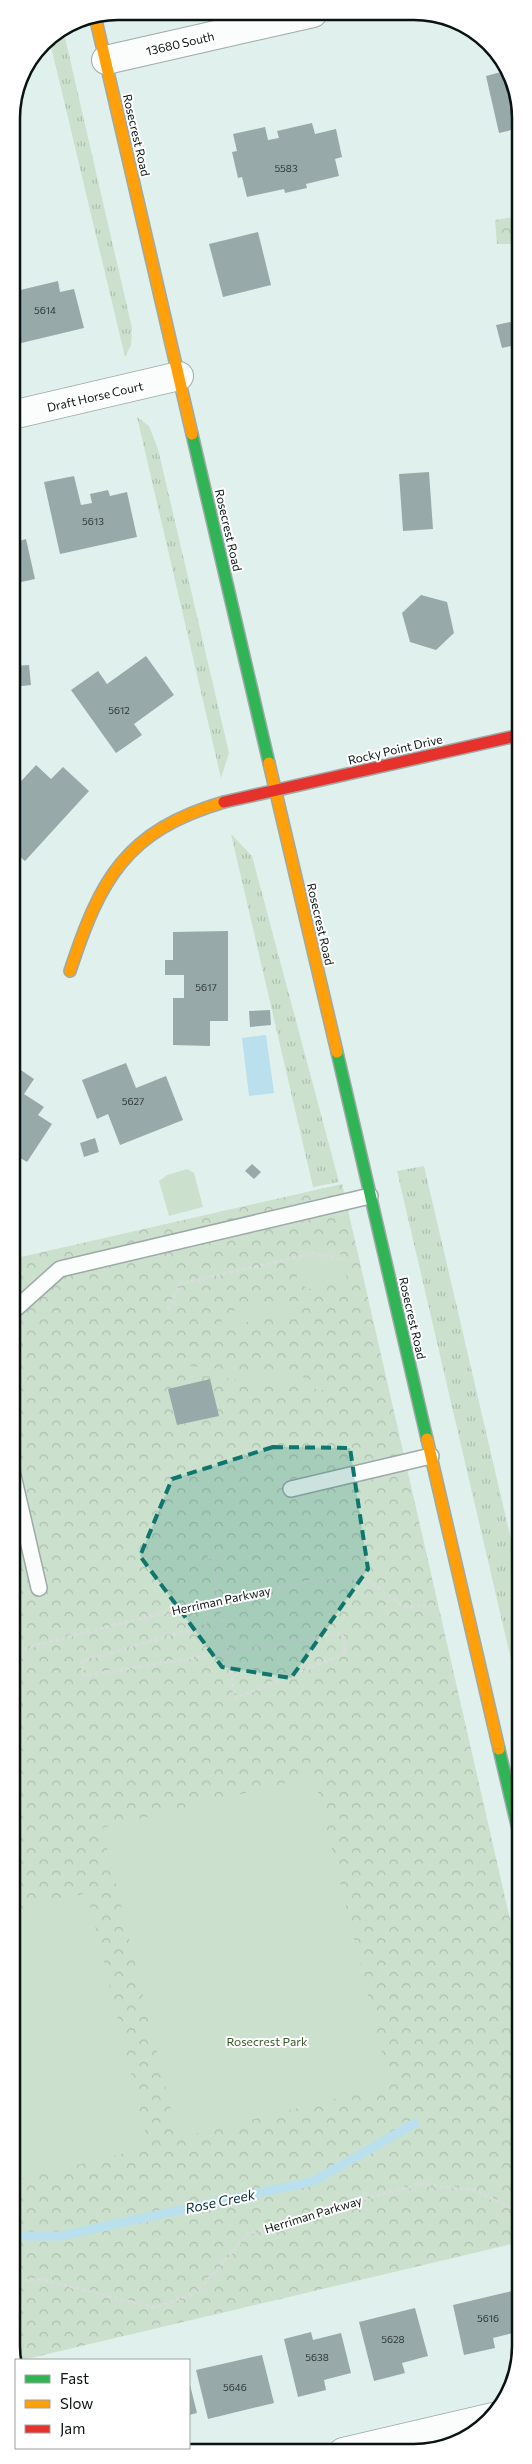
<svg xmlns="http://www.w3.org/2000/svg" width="532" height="2464" viewBox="0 0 532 2464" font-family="Commissioner,sans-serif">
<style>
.grass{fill:url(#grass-tufts)}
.park{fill:url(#park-crowns)}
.garden{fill:#cce1cd}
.water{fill:#badfed}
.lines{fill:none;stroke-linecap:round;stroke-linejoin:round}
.stream{stroke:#badfed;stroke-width:9}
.building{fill:#98a9a9}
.lane-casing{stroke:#9daaa8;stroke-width:18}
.street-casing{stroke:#9daaa8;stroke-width:30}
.fast-casing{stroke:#9daaa8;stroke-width:14}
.slow-casing{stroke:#9daaa8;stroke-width:14}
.jam-casing{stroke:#9daaa8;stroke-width:14}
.path{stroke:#d8dcdb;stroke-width:3;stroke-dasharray:4 2.5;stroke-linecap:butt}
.lane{stroke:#fafdfc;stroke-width:15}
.street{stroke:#fafdfc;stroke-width:28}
.fast{stroke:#30b455;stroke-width:11}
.slow{stroke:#ff9f0a;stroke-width:11}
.jam{stroke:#e5322d;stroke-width:11}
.marked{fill:#0f766e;fill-opacity:0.2;stroke:#0f766e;stroke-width:4;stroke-dasharray:10 6;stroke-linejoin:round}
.labels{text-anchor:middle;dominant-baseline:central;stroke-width:4;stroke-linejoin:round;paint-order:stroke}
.number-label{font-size:10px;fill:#2d3837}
.street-label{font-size:12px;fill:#091311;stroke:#fff}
.park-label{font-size:12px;fill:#325625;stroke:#fff}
.water-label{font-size:14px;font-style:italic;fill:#083242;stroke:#fff}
.rim{fill:none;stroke:#091311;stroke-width:2.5}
</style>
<defs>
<pattern id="grass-tufts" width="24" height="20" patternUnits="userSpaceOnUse" patternTransform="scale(1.25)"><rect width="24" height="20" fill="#cce1cd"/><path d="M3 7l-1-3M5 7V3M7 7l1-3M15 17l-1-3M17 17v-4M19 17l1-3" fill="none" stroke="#aec0af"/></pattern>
<pattern id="park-crowns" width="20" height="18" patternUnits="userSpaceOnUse" patternTransform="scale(1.25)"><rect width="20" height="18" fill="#cce1cd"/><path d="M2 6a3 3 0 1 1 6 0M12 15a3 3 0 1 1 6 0" fill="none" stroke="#aec0af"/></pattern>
</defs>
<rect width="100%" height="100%" fill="#e0f0ed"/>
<!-- grass -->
<g class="grass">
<polygon points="63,29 132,328 131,345 125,357 49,38"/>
<polygon points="137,417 149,426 158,449 229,753 221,778"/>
<polygon points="231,834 252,856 339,1182 313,1187"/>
<polygon points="424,1166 520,1578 520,1698 397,1171"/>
</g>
<!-- park -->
<g class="park">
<polygon points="520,216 520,240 514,244 497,244 495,220"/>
<polygon points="342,1184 520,1963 521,2242 14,2362 12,1259"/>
</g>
<!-- garden -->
<g class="garden">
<polygon points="187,1169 194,1173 203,1207 169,1216 159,1181 167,1175"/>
<polygon points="311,1244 340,1252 347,1279 309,1289 297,1282 296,1263"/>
<polygon points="275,1300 288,1300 294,1305 291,1313 233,1325 222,1324 221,1315 242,1308"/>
<polygon points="179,1365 302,1377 332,1387 330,1391 180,1373 166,1379 164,1375"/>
<polygon points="314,1776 390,2085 178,2138 102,1828"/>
<polygon points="87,1893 149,2147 12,2181 12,1912"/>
</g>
<!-- water -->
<polygon class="water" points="266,1035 274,1093 249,1096 242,1038"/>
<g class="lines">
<!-- stream -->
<polyline class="stream" points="12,2236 60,2236 314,2181 415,2123"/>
</g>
<!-- building -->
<g class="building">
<polygon points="505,71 520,105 520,128 499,133 486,76"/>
<polygon points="312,123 315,134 336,129 342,157 335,159 339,176 306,184 307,188 285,193 284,189 247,197 242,177 238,178 232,152 237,151 233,134 265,127 268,140 279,138 277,131"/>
<polygon points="258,232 271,285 223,297 209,244"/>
<polygon points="58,281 60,292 74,289 84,328 13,345 12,292"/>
<polygon points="520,320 520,344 502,348 496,325"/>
<polygon points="429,472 433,529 403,531 399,474"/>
<polygon points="74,476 81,505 92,503 90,494 108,490 110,496 127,492 137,537 60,554 44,482"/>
<polygon points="26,539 35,579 12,584 12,543"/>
<polygon points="421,595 447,602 454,633 436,650 410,642 402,613"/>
<polygon points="146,656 174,695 134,724 142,735 116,753 71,690 98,671 107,684"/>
<polygon points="29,665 31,685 13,687 12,666"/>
<polygon points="36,765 51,779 63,767 89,791 25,861 12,850 12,791"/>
<polygon points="228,931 228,1021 210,1021 210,1046 173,1045 173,998 184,998 184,975 165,975 165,960 173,960 173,932"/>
<polygon points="270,1010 271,1025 250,1027 249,1011"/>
<polygon points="126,1063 136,1088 166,1076 183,1120 120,1145 108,1114 97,1119 82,1080"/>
<polygon points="12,1064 34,1079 24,1094 44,1107 38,1115 52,1124 27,1162 12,1153"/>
<polygon points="95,1138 99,1152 84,1157 80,1143"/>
<polygon points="252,1164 261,1172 254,1179 245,1171"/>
<polygon points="210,1379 219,1416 177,1425 168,1389"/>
<polygon points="521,2289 521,2331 493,2338 495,2348 464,2355 453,2305"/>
<polygon points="415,2308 428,2356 402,2363 405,2373 374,2381 359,2322"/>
<polygon points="311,2332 313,2340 341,2333 351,2373 324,2380 326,2390 298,2397 284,2339"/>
<polygon points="262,2355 274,2403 208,2419 196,2370"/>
<polygon points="189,2381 197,2413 189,2415"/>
</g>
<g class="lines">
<!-- lane casing -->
<g class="lane-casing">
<g id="lane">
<polyline points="12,1312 60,1269 370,1196"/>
<polyline points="12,1471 39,1588"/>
<polyline points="291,1489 431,1456"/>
</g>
</g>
<!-- street casing -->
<g class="street-casing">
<g id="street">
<polyline points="106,60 313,13"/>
<polyline points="12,415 179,376"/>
<polyline points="343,2452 493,2417"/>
</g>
</g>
<!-- fast casing -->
<g class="fast-casing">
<g id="fast">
<polyline points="192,434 269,763"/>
<polyline points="337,1052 427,1439"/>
<polyline points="499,1749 520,1838"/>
</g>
</g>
<!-- slow casing -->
<g class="slow-casing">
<g id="slow">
<polyline points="95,16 192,434"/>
<polyline points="269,763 337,1052"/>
<path d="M70,971C100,880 125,831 224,802"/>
<polyline points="427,1439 499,1749"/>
</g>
</g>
<!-- jam casing -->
<g class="jam-casing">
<polyline id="jam" points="224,802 520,735"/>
</g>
<!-- path -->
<g class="path">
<polyline points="12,1004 17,1001"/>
<polyline points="168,1309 180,1284 314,1253 345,1260"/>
<path d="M207,1549C220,1598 228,1648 235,1698L346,1653L342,1633L84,1676L82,1661L205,1626L209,1601"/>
<polyline points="12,1592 15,1607 12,1617"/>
<polyline points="12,1654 33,1646 209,1601 328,1578 367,1580 405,1607 426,1605"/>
<polyline points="12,2282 40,2279 155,2308 197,2292 248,2234 289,2220 420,2184 474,2190 520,2212"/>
</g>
<!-- lane -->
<use href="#lane" class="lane"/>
<!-- street -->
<use href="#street" class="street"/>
<!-- fast -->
<use href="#fast" class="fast"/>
<!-- slow -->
<use href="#slow" class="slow"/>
<!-- jam -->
<use href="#jam" class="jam"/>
</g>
<!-- marked area -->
<path class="marked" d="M273,1447L350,1448L368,1569L291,1678L222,1667L140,1556L172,1479Z"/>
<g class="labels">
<!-- number labels -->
<g class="number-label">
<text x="286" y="168">5583</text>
<text x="45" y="310">5614</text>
<text x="93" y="521">5613</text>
<text x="119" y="710">5612</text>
<text x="206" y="987">5617</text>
<text x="133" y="1101">5627</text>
<text x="488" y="2318">5616</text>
<text x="393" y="2339">5628</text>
<text x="317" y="2357">5638</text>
<text x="235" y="2387">5646</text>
</g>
<!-- street labels -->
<g class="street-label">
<text transform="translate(180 43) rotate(-13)">13680 South</text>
<text transform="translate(137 135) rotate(77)">Rosecrest Road</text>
<text transform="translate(95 396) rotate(-13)">Draft Horse Court</text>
<text transform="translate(229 530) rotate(77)">Rosecrest Road</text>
<text transform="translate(395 749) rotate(-13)">Rocky Point Drive</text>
<text transform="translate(321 924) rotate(77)">Rosecrest Road</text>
<text transform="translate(413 1318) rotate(77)">Rosecrest Road</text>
<text transform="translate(221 1600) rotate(-12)">Herriman Parkway</text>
<text transform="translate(313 2214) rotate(-17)">Herriman Parkway</text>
</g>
<!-- park labels -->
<g class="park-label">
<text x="267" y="2041">Rosecrest Park</text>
</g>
<!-- water labels -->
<g class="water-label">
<text transform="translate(220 2201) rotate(-12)">Rose Creek</text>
</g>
</g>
<!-- crop -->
<path d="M0 0H532V2464H0ZM118 20H414A98 98 0 0 1 512 118V2346A98 98 0 0 1 414 2444H118A98 98 0 0 1 20 2346V118A98 98 0 0 1 118 20Z" fill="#fff" fill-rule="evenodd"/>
<path class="rim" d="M118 20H414A98 98 0 0 1 512 118V2346A98 98 0 0 1 414 2444H118A98 98 0 0 1 20 2346V118A98 98 0 0 1 118 20Z"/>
<!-- legend -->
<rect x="15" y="2359" width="175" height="90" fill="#ffffff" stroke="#9da1a0"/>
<rect x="25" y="2375" width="25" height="8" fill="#30b455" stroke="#9da1a0"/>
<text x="60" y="2384" font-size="15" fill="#091311">Fast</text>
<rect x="25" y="2400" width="25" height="8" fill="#ff9f0a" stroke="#9da1a0"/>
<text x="60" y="2409" font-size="15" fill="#091311">Slow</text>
<rect x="25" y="2425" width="25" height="8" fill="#e5322d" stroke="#9da1a0"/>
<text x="60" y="2434" font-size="15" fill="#091311">Jam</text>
</svg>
